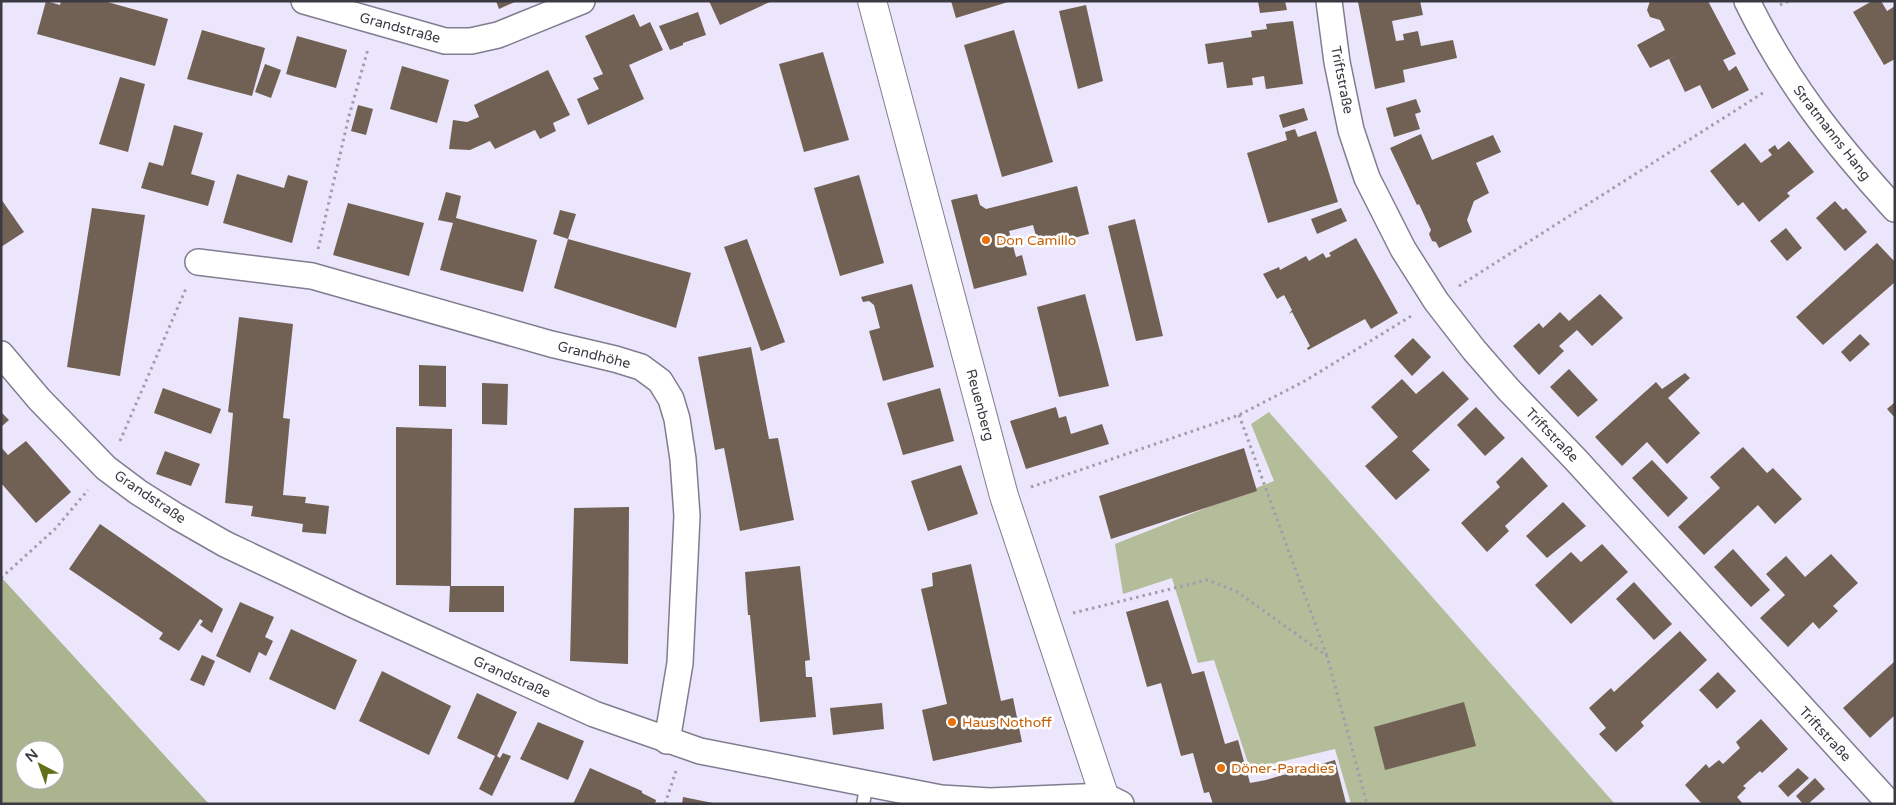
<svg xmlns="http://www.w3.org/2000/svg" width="1896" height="805" viewBox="0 0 1896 805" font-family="'Varela Round',sans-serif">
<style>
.green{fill:#b4bd9a}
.forest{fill:#aab48e;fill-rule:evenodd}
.building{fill:#716154}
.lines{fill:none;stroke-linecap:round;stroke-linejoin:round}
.service-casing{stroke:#817d90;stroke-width:15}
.minor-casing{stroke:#817d90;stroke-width:28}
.secondary-casing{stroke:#817d90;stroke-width:30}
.path{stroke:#a19dad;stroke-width:3;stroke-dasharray:2.5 4;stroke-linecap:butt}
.service{stroke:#fff;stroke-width:12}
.minor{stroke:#fff;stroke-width:25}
.secondary{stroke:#fff;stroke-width:28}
.food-dot{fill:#e8710a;stroke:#fff;stroke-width:2}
.labels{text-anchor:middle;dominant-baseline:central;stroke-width:5;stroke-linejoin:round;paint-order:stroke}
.street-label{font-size:14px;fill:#3b3a42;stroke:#fff}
.food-label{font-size:14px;fill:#c56008;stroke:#fff;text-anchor:start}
</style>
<rect width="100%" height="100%" fill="#ebe6fb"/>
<!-- green -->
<polygon class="green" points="1269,412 1615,804 1351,804 1335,749 1250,769 1214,660 1198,663 1172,578 1123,594 1115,544 1274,481 1251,424"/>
<!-- forest -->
<path class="forest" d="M1,577L209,804H1ZM25,750H55V780H25Z"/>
<!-- building -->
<g class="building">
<polygon points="46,1 60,5 61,1 104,1 168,19 155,66 37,34"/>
<polygon points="496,1 517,1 499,9"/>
<polygon points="709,1 772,1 720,25"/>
<polygon points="951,1 1008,1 1008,2 956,18"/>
<polygon points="1258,1 1285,1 1287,10 1260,13"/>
<polygon points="1420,1 1423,15 1392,21 1396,41 1404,40 1403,34 1418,31 1421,46 1453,40 1457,58 1403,70 1405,82 1375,89 1358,2"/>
<polygon points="1650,1 1708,1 1736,54 1723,60 1729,71 1736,66 1749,90 1712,109 1700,85 1685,92 1669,59 1677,55 1650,68 1637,45 1665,30 1660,20 1650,17 1647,10"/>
<polygon points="1872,1 1881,1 1887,11 1895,6 1895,59 1884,65 1853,12"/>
<polygon points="1086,5 1103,81 1078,89 1059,11"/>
<polygon points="698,12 706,35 683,43 683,45 670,50 659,26"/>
<polygon points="634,14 640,27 650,22 663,50 629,65 644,99 588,125 577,99 599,89 593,78 603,74 585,36"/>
<polygon points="1293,21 1303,84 1266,89 1264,76 1252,78 1253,85 1227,88 1223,62 1208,64 1205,44 1252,37 1251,31 1267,29 1266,24"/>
<polygon points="202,30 265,48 252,96 187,79"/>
<polygon points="1014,30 1053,162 1002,177 964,45"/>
<polygon points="297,36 347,50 336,88 286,74"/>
<polygon points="823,52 849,140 804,152 779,64"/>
<polygon points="265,64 281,70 271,98 255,92"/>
<polygon points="402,66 449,80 437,123 390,109"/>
<polygon points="548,70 570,115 553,123 556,131 540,139 535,130 495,149 490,141 470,150 449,149 453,120 467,122 479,117 474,105"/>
<polygon points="120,77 145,84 128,152 99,144"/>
<polygon points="1416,99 1421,112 1415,114 1420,129 1394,137 1386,108"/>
<polygon points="358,105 373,109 366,135 351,131"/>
<polygon points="1304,108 1308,120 1283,128 1279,115"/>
<polygon points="174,125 203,133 191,174 215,181 208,206 141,188 149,162 163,166"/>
<polygon points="1295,129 1298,137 1316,131 1338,202 1268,223 1247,153 1287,140 1285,132"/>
<polygon points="1421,134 1432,160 1493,135 1501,152 1476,163 1489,193 1474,201 1467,220 1472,232 1439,248 1436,242 1432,241 1429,234 1431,230 1419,204 1417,205 1390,148"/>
<polygon points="1789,141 1814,172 1787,193 1790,196 1759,222 1743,202 1738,206 1710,171 1745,143 1761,163 1772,155 1768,150 1775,145 1778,150"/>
<polygon points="237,174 284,188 288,175 308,181 292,243 223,223"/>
<polygon points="859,175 884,263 840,276 814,188"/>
<polygon points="1077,186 1089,234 1039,247 1033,225 1009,231 1016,257 1022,255 1027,275 974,289 951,200 977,194 980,205 986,209"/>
<polygon points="446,192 461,196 456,218 537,240 523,292 440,270 453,223 438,220"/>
<polygon points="1,199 24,232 1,247"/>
<polygon points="1835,201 1843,210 1846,208 1867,232 1845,251 1816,218"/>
<polygon points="348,203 424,223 409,276 333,255"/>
<polygon points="92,208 145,215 120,376 67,367"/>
<polygon points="1341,208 1347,221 1317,234 1311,219"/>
<polygon points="560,210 576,214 568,239 553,234"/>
<polygon points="1135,219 1163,336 1136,341 1108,226"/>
<polygon points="1786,228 1802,248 1787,261 1770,241"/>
<polygon points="1356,238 1398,313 1371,329 1365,319 1308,350 1307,348 1310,346 1292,312 1289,314 1292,310 1284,295 1277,299 1263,274 1279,267 1280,270 1306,256 1309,261 1323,253 1326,258 1331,256 1329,253"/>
<polygon points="568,239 691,273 676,328 554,288"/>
<polygon points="747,239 785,342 761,351 724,247"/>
<polygon points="1877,243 1895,262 1895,282 1823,345 1796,317"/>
<polygon points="912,284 934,367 883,381 869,331 880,328 874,305 869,301 863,302 861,297"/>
<polygon points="1085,294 1109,386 1059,397 1037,307"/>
<polygon points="1600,294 1623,318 1592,346 1577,330 1559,346 1564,351 1539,375 1513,346 1539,323 1543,328 1560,312 1569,321"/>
<polygon points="239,317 293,324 283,418 290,419 283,495 306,497 305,503 329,506 326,534 302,532 303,524 251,516 253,506 225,503 233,413 228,412"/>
<polygon points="1860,334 1870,344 1850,362 1841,352"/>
<polygon points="1413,338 1431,357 1412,376 1394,356"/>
<polygon points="751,347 769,439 778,438 794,520 740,531 724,448 715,450 698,357"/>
<polygon points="419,365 446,366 446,407 419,406"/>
<polygon points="1569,369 1598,400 1578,417 1550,387"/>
<polygon points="1443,371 1469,399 1412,451 1430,470 1396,500 1365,466 1398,437 1371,407 1402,379 1416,394"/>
<polygon points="1685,373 1690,378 1668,398 1700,433 1667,464 1647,442 1622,466 1595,437 1656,382 1662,389"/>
<polygon points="482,383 508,384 507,425 482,424"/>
<polygon points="163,388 221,409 211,434 154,413"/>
<polygon points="940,388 954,441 903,455 887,403"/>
<polygon points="1895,402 1895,418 1887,409"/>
<polygon points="1056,407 1059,418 1066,416 1071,434 1102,424 1109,444 1026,469 1010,421"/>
<polygon points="1476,407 1505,438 1485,456 1457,425"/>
<polygon points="1,412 9,420 1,427"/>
<polygon points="396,427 452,429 451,586 504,586 504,612 449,612 450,586 396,585"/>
<polygon points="26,441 71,492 36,523 1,483 1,447 8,455"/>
<polygon points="1743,447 1767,473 1773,468 1802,499 1775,524 1758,505 1704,555 1678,527 1720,488 1710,477"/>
<polygon points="1244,448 1257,491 1111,539 1099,496"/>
<polygon points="165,451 200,464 191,486 156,474"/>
<polygon points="1522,457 1548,486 1505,526 1509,531 1487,552 1461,523 1500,487 1496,482"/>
<polygon points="1652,460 1688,498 1668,517 1632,478"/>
<polygon points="961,465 978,514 928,531 911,481"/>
<polygon points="1563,502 1586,526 1547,558 1526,536"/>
<polygon points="629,507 628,664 570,661 574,508"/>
<polygon points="100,524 223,609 212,633 200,625 203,621 200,619 179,651 159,639 163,633 69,569"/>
<polygon points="1602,544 1628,572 1571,624 1535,585 1571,552 1581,562"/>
<polygon points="1733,549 1770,590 1751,607 1714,567"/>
<polygon points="1831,554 1858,583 1833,606 1838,611 1819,629 1813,622 1788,647 1760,618 1785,595 1766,574 1786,556 1805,577"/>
<polygon points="971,564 1001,701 1013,698 1022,742 933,761 922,710 947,704 921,589 933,586 932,573"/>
<polygon points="800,566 810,660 805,661 806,677 812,677 816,717 760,722 750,615 748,615 745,572"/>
<polygon points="1634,582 1672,624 1654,640 1616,599"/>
<polygon points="1168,600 1192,674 1204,671 1225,744 1238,740 1250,783 1266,780 1335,760 1346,803 1213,804 1209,792 1204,793 1193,753 1181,756 1161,683 1147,687 1126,612"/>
<polygon points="240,602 274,617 265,637 273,641 266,656 259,652 250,673 216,656"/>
<polygon points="291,629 357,660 335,710 269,679"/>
<polygon points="1680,631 1707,660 1641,722 1644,726 1616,752 1599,734 1606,728 1589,708 1611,688 1614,692"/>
<polygon points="202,655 215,661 204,686 190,680"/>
<polygon points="1895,661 1895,715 1870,738 1843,708"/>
<polygon points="382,671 451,706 429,755 359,721"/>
<polygon points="1718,672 1736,691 1717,709 1699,690"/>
<polygon points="477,693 517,712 497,756 500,758 503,753 511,756 492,796 479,789 495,756 457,738"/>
<polygon points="1464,702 1476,746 1385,770 1374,727"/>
<polygon points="882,703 884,729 833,735 830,708"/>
<polygon points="1761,719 1788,749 1762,773 1760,771 1743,786 1746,788 1737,797 1743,804 1702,804 1685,785 1706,764 1709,768 1719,760 1723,764 1740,748 1736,742"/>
<polygon points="538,722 584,741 568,780 520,759"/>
<polygon points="590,768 642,791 642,793 656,800 655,804 573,804"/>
<polygon points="1798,768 1809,778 1788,797 1778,786"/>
<polygon points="1815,778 1825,789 1808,804 1803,804 1796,796"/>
<polygon points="683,797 713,803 713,804 682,804"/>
</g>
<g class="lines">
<!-- service casing -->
<g class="service-casing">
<polyline id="service" points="863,804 867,784"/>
</g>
<!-- minor casing -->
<g class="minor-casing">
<g id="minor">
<polyline points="304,1 445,41 471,41 498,35 582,1"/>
<polyline points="1329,1 1337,62 1351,130 1367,178 1403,249 1436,301 1474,350 1508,389 1576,460 1890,804"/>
<path d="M1747,1C1787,83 1834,142 1895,209"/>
<polyline points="198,262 312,276 551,344 615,359 641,367 660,381 671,399 677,419 683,459 687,516 680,663 667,741"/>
<polyline points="1,354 39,399 106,468 138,492 176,516 225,544 356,606 594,714 700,751 941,798 990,801 1105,796 1121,804"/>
</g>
</g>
<!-- secondary casing -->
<g class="secondary-casing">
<polyline id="secondary" points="872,1 1004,496 1107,804"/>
</g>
<!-- path -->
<g class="path">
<polyline points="1780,5 1789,1"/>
<polyline points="318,249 349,116 368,49"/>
<polyline points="1459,286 1766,91"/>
<polyline points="1239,415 1327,656"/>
<polyline points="120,441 187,286"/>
<polyline points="1031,487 1239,415 1303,382 1413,315"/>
<polyline points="1,578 55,529 88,490"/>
<polyline points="1073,613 1207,580 1236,591 1327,656 1367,804"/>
<polyline points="665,804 676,771"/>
</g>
<!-- service -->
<use href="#service" class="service"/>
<!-- minor -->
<use href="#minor" class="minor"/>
<!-- secondary -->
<use href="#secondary" class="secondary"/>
</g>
<!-- markers -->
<g class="food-dot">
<circle cx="986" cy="240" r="5"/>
<circle cx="952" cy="722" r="5"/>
<circle cx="1221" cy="768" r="5"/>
</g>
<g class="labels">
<!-- street labels -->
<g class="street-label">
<text transform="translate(400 28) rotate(15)">Grandstraße</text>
<text transform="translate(1342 80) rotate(79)">Triftstraße</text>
<text transform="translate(1832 133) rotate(52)">Stratmanns Hang</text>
<text transform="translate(594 355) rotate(14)">Grandhöhe</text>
<text transform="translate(980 405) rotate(75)">Reuenberg</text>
<text transform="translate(1552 435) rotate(46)">Triftstraße</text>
<text transform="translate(150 497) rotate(34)">Grandstraße</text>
<text transform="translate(512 677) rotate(24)">Grandstraße</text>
<text transform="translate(1825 734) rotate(47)">Triftstraße</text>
</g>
<!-- food labels -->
<g class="food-label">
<text x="996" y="240">Don Camillo</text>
<text x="962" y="722">Haus Nothoff</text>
<text x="1231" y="768">Döner-Paradies</text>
</g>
</g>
<!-- border -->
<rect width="1896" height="805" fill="none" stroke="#3b3a42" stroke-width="5"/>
<!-- north arrow -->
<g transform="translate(40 765) rotate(319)"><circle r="24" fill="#ffffff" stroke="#b1b0b3"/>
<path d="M0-4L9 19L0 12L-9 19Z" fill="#647019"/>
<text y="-8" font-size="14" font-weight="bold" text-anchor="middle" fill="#3b3a42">N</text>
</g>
</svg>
